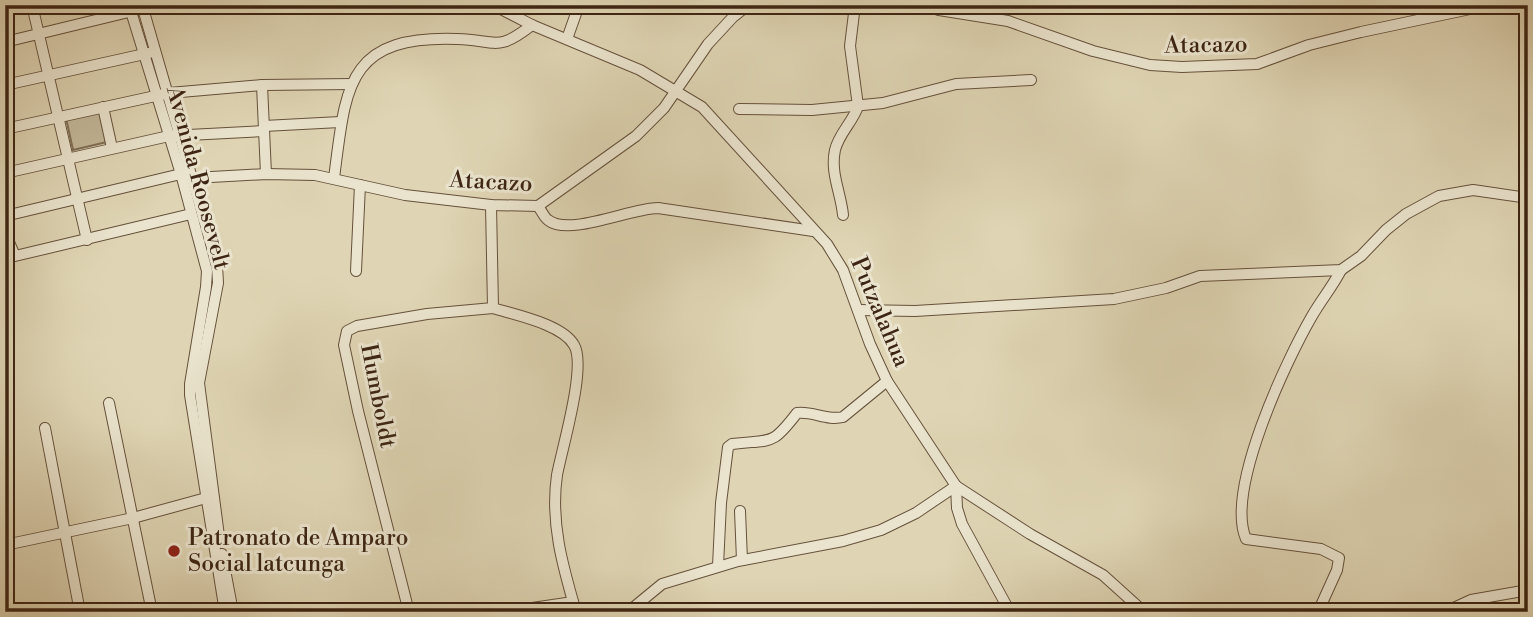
<svg xmlns="http://www.w3.org/2000/svg" width="1533" height="617" viewBox="0 0 1533 617" font-family="'Libre Bodoni',serif">
<style>
.green{fill:#c3b799;stroke:#806e56;stroke-width:2}
.lines{fill:none;stroke-linecap:round;stroke-linejoin:round}
.minor-casing{stroke:#66513b;stroke-width:12}
.minor{stroke:#eae4ce;stroke-width:10}
.poi-dot{fill:#8f2418;stroke:#eae4ce;stroke-width:2.5}
.labels{text-anchor:middle;dominant-baseline:central;stroke-width:6;stroke-linejoin:round;paint-order:stroke}
.street-label{font-size:23px;fill:#3d2513;stroke:#eae4ce}
.poi-label{font-size:23px;fill:#3d2513;stroke:#eae4ce;text-anchor:start}
</style>
<rect width="100%" height="100%" fill="#dfd5b4"/>
<filter id="stains"><feTurbulence type="fractalNoise" baseFrequency=".00286" numOctaves="4"/><feColorMatrix values="0 0 0 0 .2 0 0 0 0 .09 0 0 0 0 .02 0 0 0 .5 -.17"/></filter>
<radialGradient id="worn" r=".72"><stop offset=".6" stop-color="#630" stop-opacity="0"/><stop offset="1" stop-color="#630" stop-opacity=".3"/></radialGradient>
<!-- green -->
<polygon class="green" points="100,110 107,142 73,150 66,118"/>
<g class="lines">
<!-- minor casing -->
<g class="minor-casing">
<g id="minor">
<polyline points="32,5 87,240"/>
<polyline points="129,5 181,174 207,271 206,287 190,384 190,395 225,612"/>
<polyline points="142,5 217,265 218,283 199,383 219,536"/>
<polyline points="493,5 532,25 640,70 702,107 827,244 843,270 870,344 887,381 956,486 1030,534 1103,575 1144,612"/>
<polyline points="925,5 939,10 1008,21 1093,51 1150,65 1182,67 1257,64 1309,45 1361,32 1489,5"/>
<polyline points="567,39 579,5"/>
<polyline points="5,42 137,10"/>
<polyline points="5,85 149,53"/>
<polyline points="262,85 266,174"/>
<polyline points="103,107 112,148"/>
<polyline points="739,109 812,110 883,103 956,84 1031,80"/>
<polyline points="264,126 340,122"/>
<polyline points="5,129 169,93 262,85 352,84"/>
<polyline points="5,173 169,136 264,131"/>
<polyline points="193,178 266,174 315,175 405,195 491,205 538,206 636,136 664,108 708,44 733,17 748,5"/>
<path d="M334,178C346,88 345,35 457,39C497,40 496,53 532,25"/>
<path d="M491,205L493,308C515,315 562,324 574,345C587,366 562,448 557,475C550,523 563,567 576,612"/>
<path d="M538,206C541,210 544,217 548,220C569,237 631,208 658,208L813,231"/>
<path d="M843,215C841,193 830,173 835,150C839,133 853,122 858,106L850,46L855,5"/>
<polyline points="5,216 185,173"/>
<polyline points="5,233 15,256 191,214"/>
<polyline points="356,271 360,185"/>
<polyline points="858,310 915,311 1114,299 1166,288 1200,276 1341,270 1361,256 1386,230 1406,214 1439,196 1473,190 1528,198"/>
<polyline points="109,403 152,612"/>
<polyline points="45,428 80,612"/>
<polyline points="956,486 957,508 962,524 1010,612"/>
<polyline points="740,511 742,560"/>
<polyline points="5,545 133,518 206,498"/>
<polyline points="222,554 233,612"/>
<path d="M718,566L721,503L728,447L732,444C772,439 771,447 797,413C813,411 827,421 843,417L887,381"/>
<polyline points="409,612 358,411 344,345 347,331 357,326 427,314 493,308"/>
<polyline points="505,612 573,602"/>
<polyline points="628,612 662,584 738,561 843,541 881,530 916,513 956,486"/>
<path d="M1318,612L1337,570L1339,558L1321,549L1246,539C1225,490 1286,361 1312,316C1321,300 1333,286 1341,270"/>
<polyline points="1445,612 1471,600 1528,590"/>
</g>
</g>
<!-- minor -->
<use href="#minor" class="minor"/>
</g>
<!-- markers -->
<circle class="poi-dot" cx="174" cy="551" r="7"/>
<g class="labels">
<!-- street labels -->
<g class="street-label">
<text transform="translate(1206 45) rotate(-1)">Atacazo</text>
<text transform="translate(198 178) rotate(75)">Avenida Roosevelt</text>
<text transform="translate(491 182) rotate(3)">Atacazo</text>
<text transform="translate(880 312) rotate(67)">Putzalahua</text>
<text transform="translate(378 396) rotate(79)">Humboldt</text>
</g>
<!-- poi labels -->
<g class="poi-label">
<text x="188" y="538">Patronato de Amparo<tspan x="188" dy="26">Social latcunga</tspan></text>
</g>
</g>
<!-- margin -->
<rect width="1533" height="617" fill="none" stroke="#dfd5b4" stroke-width="28"/>
<rect x="7" y="7" width="1519" height="603" fill="none" stroke="#3d2513" stroke-width="3.5"/>
<rect x="14" y="14" width="1505" height="589" fill="none" stroke="#3d2513" stroke-width="2"/>
<rect width="100%" height="100%" filter="url(#stains)"/>
<rect width="100%" height="100%" fill="url(#worn)"/>
</svg>
